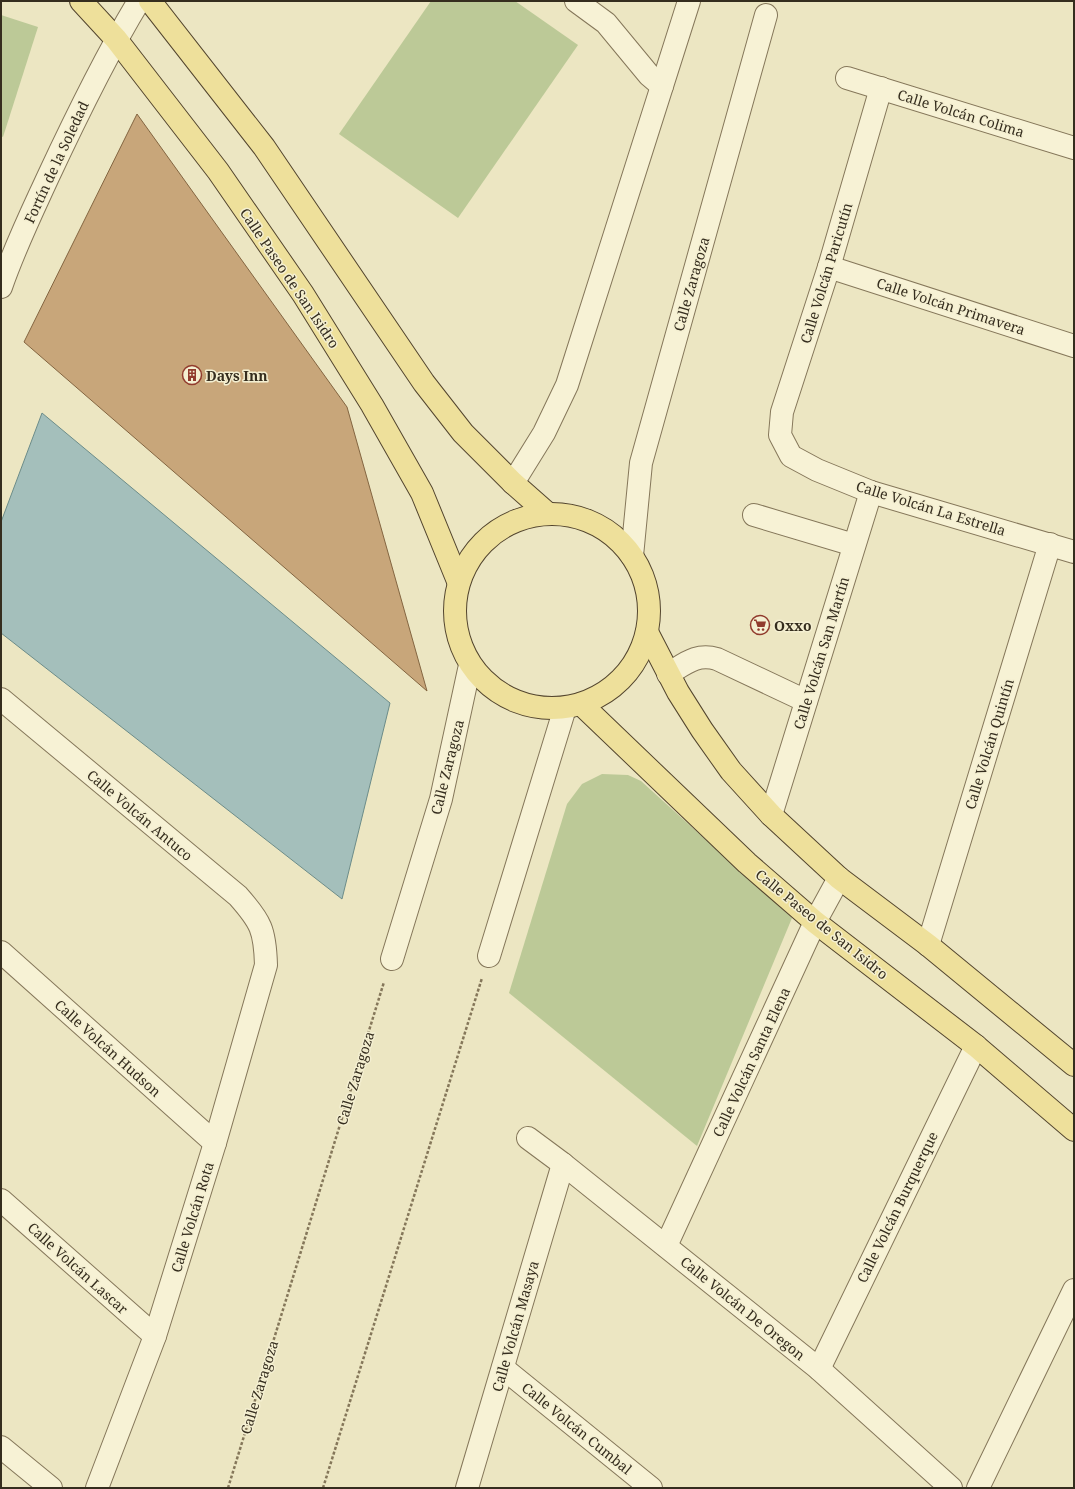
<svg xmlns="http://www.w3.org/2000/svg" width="1075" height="1489" viewBox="0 0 1075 1489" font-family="'Noto Serif',serif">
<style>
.green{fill:#bcc997}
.water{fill:#a4bfbb;stroke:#6c8c89}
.building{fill:#c8a67a;stroke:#836541}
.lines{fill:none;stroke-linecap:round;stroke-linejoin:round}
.minor-casing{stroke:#85775a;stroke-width:24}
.major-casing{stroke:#53452e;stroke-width:24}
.path{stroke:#85775a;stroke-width:2.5;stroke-dasharray:3 2;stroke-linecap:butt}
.minor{stroke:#f7f2d5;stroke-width:22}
.major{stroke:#eee09b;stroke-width:22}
.labels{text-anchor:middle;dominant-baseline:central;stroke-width:3;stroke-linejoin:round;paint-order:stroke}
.street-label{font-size:14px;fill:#352d1e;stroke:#f4efd1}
.poi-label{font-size:14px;font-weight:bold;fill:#352d1e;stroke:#f4efd1;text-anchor:start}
</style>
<rect width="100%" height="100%" fill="#ece6c2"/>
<!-- green -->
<g class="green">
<polygon points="431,1 515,1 578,45 458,218 339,134"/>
<polygon points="1,15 38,27 3,137 1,136"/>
<polygon points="602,774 628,775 641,781 792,918 697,1146 509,993 567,804 582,784"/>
</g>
<!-- water -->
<polygon class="water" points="42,413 390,703 342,899 1,633 1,522"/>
<!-- building -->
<polygon class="building" points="137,114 347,407 427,691 24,342"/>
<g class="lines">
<!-- minor casing -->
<g class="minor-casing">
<g id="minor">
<polyline points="576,1 606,23 649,75 662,86"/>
<polyline points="847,78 1074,148"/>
<polyline points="881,88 829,267 782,412 780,435 791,456 817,470 871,492 1074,552"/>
<polyline points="829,267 1074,346"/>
<path d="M1,287C14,249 31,214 48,177C76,117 105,57 139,1"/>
<polyline points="513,483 544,433 567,385 689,1"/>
<polyline points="754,515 854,545"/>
<polyline points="632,556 641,463 766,15"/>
<path d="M668,674C685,664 696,653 717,659L806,701"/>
<path d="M1,699L238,896C261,922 265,930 266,965L215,1143L155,1336L97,1488"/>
<polyline points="771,815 871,492"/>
<polyline points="928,945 1050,544"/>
<polyline points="1,952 215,1143"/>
<polyline points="489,956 565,708"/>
<polyline points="392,959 441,799 470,665"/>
<polyline points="528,1138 563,1164 819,1369 951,1488"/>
<polyline points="1,1200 155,1336"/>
<polyline points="666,1246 815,922 839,878"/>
<polyline points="503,1368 651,1488"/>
<polyline points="819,1369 976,1046"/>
<polyline points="1,1447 51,1488"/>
<polyline points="467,1488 563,1164"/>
<polyline points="978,1488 1074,1290"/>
</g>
</g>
<!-- major casing -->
<g class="major-casing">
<g id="major">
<polyline points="81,1 116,39 218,171 303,294 372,405 422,493 458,581"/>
<polyline points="150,1 264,147 424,383 463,433 513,483 547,513"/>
<circle cx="552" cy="611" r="97"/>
<polyline points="647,632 678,692 702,730 731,771 771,815 839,878 928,945 1074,1065"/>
<polyline points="581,704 747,863 815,922 976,1046 1074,1130"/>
</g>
</g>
<!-- path -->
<g class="path">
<polyline points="228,1488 384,982"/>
<polyline points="323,1488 482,978"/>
</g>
<!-- minor -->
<use href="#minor" class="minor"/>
<!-- major -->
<use href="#major" class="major"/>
</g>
<!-- icons -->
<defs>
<g id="building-ring" transform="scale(1)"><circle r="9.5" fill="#f4efd1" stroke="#913b2d" stroke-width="1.5"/><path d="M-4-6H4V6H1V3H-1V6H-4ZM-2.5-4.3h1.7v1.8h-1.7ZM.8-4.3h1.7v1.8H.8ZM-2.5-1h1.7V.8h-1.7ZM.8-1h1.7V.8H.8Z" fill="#913b2d"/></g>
<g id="supermarket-ring" transform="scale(1)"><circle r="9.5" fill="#f4efd1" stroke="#913b2d" stroke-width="1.5"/><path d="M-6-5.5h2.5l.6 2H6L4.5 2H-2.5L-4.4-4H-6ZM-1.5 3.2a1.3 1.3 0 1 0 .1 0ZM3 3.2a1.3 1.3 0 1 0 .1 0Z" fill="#913b2d"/></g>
</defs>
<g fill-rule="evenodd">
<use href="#building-ring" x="192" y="375"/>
<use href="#supermarket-ring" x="760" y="625"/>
</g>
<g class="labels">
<!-- street labels -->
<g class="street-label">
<text transform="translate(961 113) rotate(17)">Calle Volcán Colima</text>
<text transform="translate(56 162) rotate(-65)">Fortín de la Soledad</text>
<text transform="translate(826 273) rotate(-73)">Calle Volcán Paricutín</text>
<text transform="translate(290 278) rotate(56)">Calle Paseo de San Isidro</text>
<text transform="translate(691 284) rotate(-74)">Calle Zaragoza</text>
<text transform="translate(951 306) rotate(18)">Calle Volcán Primavera</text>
<text transform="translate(931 508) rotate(17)">Calle Volcán La Estrella</text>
<text transform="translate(821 653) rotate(-73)">Calle Volcán San Martín</text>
<text transform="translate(989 744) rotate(-73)">Calle Volcán Quintín</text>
<text transform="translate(447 767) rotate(-76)">Calle Zaragoza</text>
<text transform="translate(140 815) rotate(40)">Calle Volcán Antuco</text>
<text transform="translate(822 924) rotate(39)">Calle Paseo de San Isidro</text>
<text transform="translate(108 1048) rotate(42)">Calle Volcán Hudson</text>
<text transform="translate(751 1062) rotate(-65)">Calle Volcán Santa Elena</text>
<text transform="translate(355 1078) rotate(-73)">Calle Zaragoza</text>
<text transform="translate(897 1207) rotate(-64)">Calle Volcán Burquerque</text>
<text transform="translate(192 1217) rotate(-73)">Calle Volcán Rota</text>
<text transform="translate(78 1268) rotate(42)">Calle Volcán Lascar</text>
<text transform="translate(743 1308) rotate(39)">Calle Volcán De Oregon</text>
<text transform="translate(515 1326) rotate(-74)">Calle Volcán Masaya</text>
<text transform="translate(259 1387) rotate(-73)">Calle Zaragoza</text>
<text transform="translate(577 1428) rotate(39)">Calle Volcán Cumbal</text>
</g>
<!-- poi labels -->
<g class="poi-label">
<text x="206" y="375">Days Inn</text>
<text x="774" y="625">Oxxo</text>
</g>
</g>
<!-- border -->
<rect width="1075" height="1489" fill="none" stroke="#352d1e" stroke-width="4"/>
</svg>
